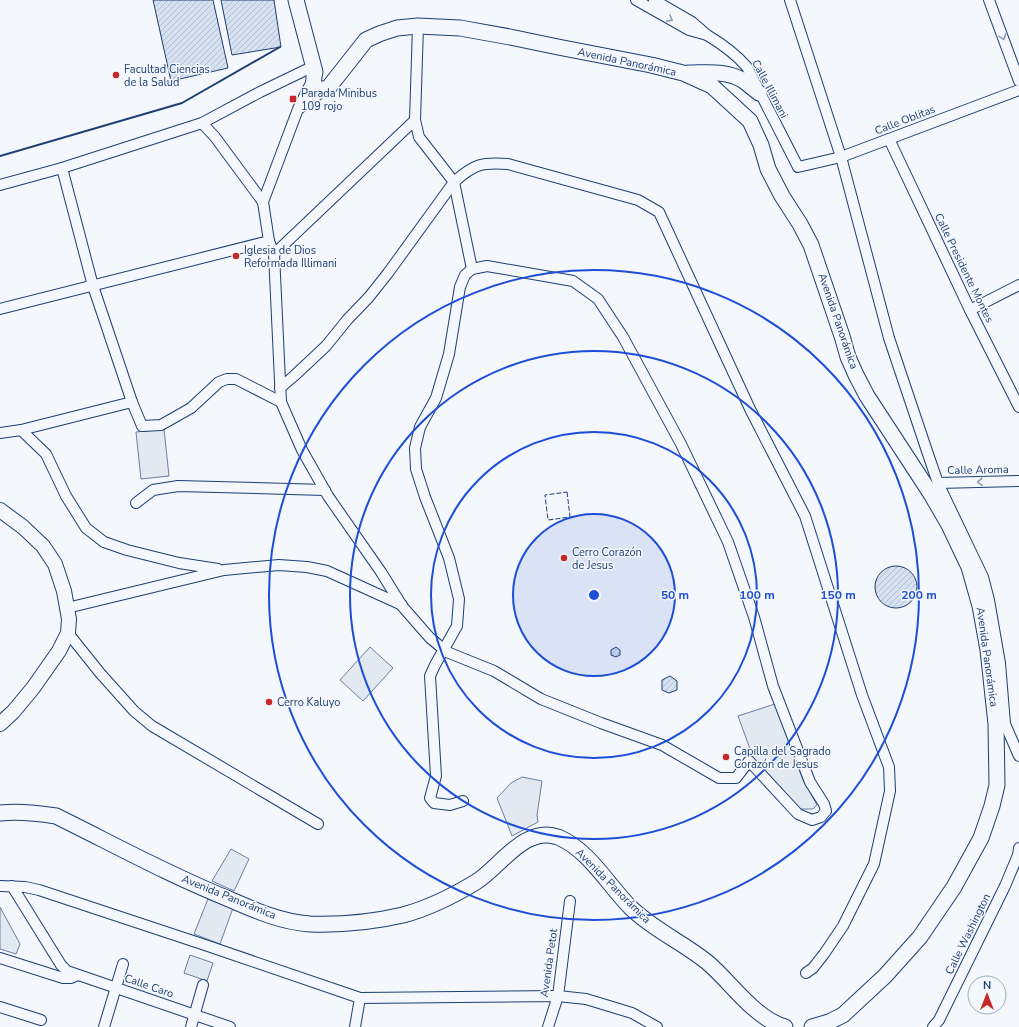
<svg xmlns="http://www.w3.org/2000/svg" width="1019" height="1027" viewBox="0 0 1019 1027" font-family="'Nunito Sans',sans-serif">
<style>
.park{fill:#e3e9f0;stroke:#687fa3}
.building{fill:url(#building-hatch);stroke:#1d3f73}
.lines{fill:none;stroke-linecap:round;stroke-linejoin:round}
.street-casing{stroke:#1d3f73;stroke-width:12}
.secondary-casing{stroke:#1d3f73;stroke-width:16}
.primary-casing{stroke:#1d3f73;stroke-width:17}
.street{stroke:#f4f7fb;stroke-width:10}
.secondary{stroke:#f4f7fb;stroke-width:14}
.primary{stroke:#f4f7fb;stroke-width:15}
.fence{stroke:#1d3f73;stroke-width:1;stroke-dasharray:5 2;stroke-linecap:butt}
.wall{stroke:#1d3f73;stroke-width:2}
.oneway{stroke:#889bb7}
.ring{fill:none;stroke:#1d4ed8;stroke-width:2}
.poi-dot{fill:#c62828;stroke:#f4f7fb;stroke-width:1.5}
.labels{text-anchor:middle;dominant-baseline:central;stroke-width:3;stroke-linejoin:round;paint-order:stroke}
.street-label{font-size:11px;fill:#1d3f73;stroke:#f4f7fb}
.poi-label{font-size:11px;fill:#1d3f73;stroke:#f4f7fb;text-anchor:start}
.centre{fill:#1d4ed8;stroke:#f4f7fb;stroke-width:2}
.ring-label{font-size:12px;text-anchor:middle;font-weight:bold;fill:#1d4ed8;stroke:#f4f7fb;stroke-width:3;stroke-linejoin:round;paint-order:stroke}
</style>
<defs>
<pattern id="building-hatch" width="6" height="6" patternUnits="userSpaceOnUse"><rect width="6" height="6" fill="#d5e0f0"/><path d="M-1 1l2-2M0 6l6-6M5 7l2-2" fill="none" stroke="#b6c1d1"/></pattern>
</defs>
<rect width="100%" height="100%" fill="#f4f7fb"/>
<!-- park -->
<g class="park">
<polygon points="164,429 169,476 141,479 136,432"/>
<polygon points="370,647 393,668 363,701 340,680"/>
<polygon points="775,704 803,780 817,805 813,809 801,809 765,773 753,757 738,716"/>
<polygon points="522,777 542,781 537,815 538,822 512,836 497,798 511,783"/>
<polygon points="231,849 249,859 234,891 212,881"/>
<polygon points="208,899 233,908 220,944 194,934"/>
<polygon points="0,907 20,944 16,954 0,949"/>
<polygon points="190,955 213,963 207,981 184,973"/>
</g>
<!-- building -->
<g class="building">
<polygon points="153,0 213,0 228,68 171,81"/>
<polygon points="221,0 274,0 281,47 232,55"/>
<circle cx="896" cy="587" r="21"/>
<polygon points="616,647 620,650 620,655 616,657 611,655 611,650"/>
<polygon points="670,676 677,681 677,690 669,693 662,690 662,680"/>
</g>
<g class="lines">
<!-- street casing -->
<g class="street-casing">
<g id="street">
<polyline points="636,0 689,30 707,35 692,22 654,0"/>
<polyline points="790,0 841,157 889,338 929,457 938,483 983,577 989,600 1000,663 1005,724 1019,756"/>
<polyline points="989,0 1019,81"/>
<polyline points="418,26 415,120 419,137 454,182 472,269"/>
<path d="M707,35C722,44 735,53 747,67L798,167L841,157L1019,90"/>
<polyline points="313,79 298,109 263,202 269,241 274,254 281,402 302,450 328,496 381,572 402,606 430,638 447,652 494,671 541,699 601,723 662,745 719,778 736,778 749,761 798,814 812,820 821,817 826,811 824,804 810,782 773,686 754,617 728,542 681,444 623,337 598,299 573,281 487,266 472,269 465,275 460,287 449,354 436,398 420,427 415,448 416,469 425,497 449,558 459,599 457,626 435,665 430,676 436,776 430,798 434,803 450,805 463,801"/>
<polyline points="300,108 327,88"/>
<polyline points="202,123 215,137 263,202"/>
<polyline points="889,139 970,310 1019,407"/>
<polyline points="62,168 93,286 132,402"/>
<polyline points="0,185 62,168 202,123 260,92 314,66"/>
<polyline points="274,254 415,120"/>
<polyline points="0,309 269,241"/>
<polyline points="970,310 1019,285"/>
<path d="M280,388L294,376L326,346L347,320L369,297L388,273L454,182C474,164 482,162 508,164L638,200L659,212L750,409L805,516L862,695L889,767L890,791L874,864L843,926L824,954L813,968L806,973"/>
<polyline points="21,430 46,454 66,496 86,528 104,542 127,550 179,563 218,569"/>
<polyline points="0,433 21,430 132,402 142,426 161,425 191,408 219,382 227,379 236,379 281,402"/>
<polyline points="938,483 1019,481"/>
<polyline points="136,503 153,490 178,486 325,490"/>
<polyline points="67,608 224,570 279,565 307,567 327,571 402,605"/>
<polyline points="68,633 100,673 134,711 152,726 318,824"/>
<polyline points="0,886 25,887 39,890 208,946 360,998 558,996 586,999 632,1013 657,1027"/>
<polyline points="12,886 61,965 67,971 230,1027"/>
<polyline points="0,958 63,978 71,978 78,975"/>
<polyline points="0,1007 41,1020"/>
<polyline points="104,1027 123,964"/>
<polyline points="191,1027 203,985"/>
<polyline points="355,1027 360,998"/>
<polyline points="548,1027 558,996 570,901"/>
<polyline points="933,1027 939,1020 1005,886 1018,855 1019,848"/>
</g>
</g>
<!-- secondary casing -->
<g class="secondary-casing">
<polyline id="secondary" points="0,510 23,527 43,546 55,564 64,591 69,619 68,633 59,651 33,688 13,712 0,724"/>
</g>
<!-- primary casing -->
<g class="primary-casing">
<g id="primary">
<path d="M296,0L315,72C312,84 314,94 329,87L366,40L379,34L397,28L418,26L460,28L510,37L558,47L651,65L683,73L712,86L750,121L761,145L768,169L782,196L800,224L811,245L842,336L848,357L856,375L867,396L931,494L949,525L969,567L980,606L988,650L996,724L997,785L992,806L981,838L954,887L920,937L885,976L843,1015L829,1022L812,1027"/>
<path d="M688,73C707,73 727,70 744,81C749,85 754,89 759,93"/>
<path d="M0,813C19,811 37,813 56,816C113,844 169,875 229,899C254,910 281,922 310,924C340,925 373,922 403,915C429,908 453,896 476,882C500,867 525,825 558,837C589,850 608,885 631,908C654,930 682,942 707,962C731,982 754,1018 785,1027"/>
</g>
</g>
<!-- street -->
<use href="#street" class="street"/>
<!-- secondary -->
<use href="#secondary" class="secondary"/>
<!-- primary -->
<use href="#primary" class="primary"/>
<!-- fence -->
<polygon class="fence" points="567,492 570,517 548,520 545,495"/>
<!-- wall -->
<polyline class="wall" points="0,156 182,103 280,47"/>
</g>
<!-- one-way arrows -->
<defs><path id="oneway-chevron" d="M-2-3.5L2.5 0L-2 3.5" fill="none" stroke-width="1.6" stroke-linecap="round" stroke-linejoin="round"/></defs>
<g class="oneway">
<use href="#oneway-chevron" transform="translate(670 19) rotate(29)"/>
<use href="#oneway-chevron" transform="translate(1003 37) rotate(70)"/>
<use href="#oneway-chevron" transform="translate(980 482) rotate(179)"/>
</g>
<!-- distance rings -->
<circle cx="594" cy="595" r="81" fill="#1d4ed8" fill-opacity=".12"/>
<g class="ring">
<circle cx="594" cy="595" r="81"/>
<circle cx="594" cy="595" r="163"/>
<circle cx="594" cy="595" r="244"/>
<circle cx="594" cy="595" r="325"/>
</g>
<!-- markers -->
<g class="poi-dot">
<circle cx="116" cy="75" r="4"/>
<rect x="289" y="95" width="8" height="8" rx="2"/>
<circle cx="236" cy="256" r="4"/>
<circle cx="564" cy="558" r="4"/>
<circle cx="269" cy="702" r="4"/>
<circle cx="726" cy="757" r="4"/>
</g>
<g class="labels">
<!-- street labels -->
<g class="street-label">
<text transform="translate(627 62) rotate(12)">Avenida Panorámica</text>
<text transform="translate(770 89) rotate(62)">Calle Illimani</text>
<text transform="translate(905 120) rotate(-21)">Calle Oblitas</text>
<text transform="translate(964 268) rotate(64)">Calle Presidente Montes</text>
<text transform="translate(838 321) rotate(71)">Avenida Panorámica</text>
<text transform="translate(978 470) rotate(-1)">Calle Aroma</text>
<text transform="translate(987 657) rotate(82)">Avenida Panorámica</text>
<text transform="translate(613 886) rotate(45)">Avenida Panorámica</text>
<text transform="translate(229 897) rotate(22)">Avenida Panorámica</text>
<text transform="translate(968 934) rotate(-64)">Calle Washington</text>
<text transform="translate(549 963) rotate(-82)">Avenida Petot</text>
<text transform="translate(149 986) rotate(19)">Calle Caro</text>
</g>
<!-- poi labels -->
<g class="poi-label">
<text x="124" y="69">Facultad Ciencias<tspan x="124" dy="13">de la Salud</tspan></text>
<text x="301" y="93">Parada Minibus<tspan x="301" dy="13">109 rojo</tspan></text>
<text x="244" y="250">Iglesia de Dios<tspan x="244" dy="13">Reformada Illimani</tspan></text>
<text x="572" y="552">Cerro Corazón<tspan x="572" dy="13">de Jesus</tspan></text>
<text x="277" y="702">Cerro Kaluyo</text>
<text x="734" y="751">Capilla del Sagrado<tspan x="734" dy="13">Corazón de Jesus</tspan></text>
</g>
</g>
<circle cx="594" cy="595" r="6" class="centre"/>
<g class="ring-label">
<text x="675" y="599">50 m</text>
<text x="757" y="599">100 m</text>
<text x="838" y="599">150 m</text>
<text x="919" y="599">200 m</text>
</g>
<!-- north arrow -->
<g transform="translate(987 995)"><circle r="19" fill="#f4f7fb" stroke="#9eadc5"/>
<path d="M0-3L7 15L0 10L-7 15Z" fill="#c62828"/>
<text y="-6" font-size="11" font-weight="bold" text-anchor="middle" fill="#1d3f73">N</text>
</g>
</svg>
